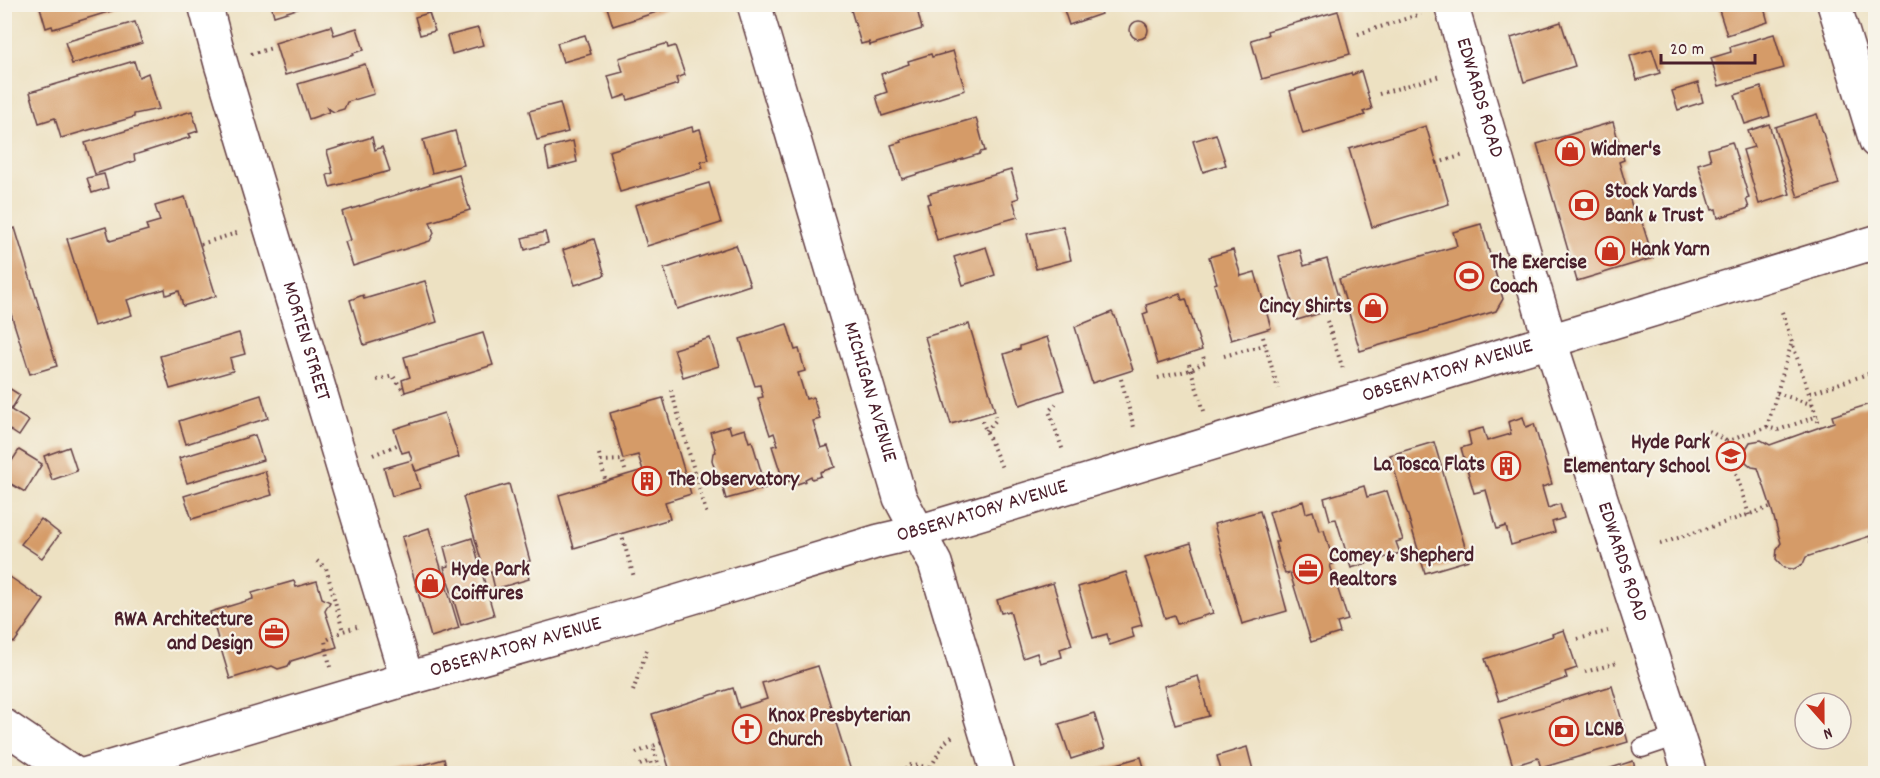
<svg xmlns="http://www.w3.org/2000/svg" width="1880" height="778" viewBox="0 0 1880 778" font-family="Dekko,sans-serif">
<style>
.building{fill:#d59b68}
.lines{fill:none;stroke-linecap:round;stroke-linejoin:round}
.service-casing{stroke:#623c42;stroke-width:21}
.minor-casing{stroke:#623c42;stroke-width:36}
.tertiary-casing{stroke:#623c42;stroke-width:36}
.secondary-casing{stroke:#623c42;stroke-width:36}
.path{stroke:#623c42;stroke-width:4;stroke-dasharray:1.5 4.5;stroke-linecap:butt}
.service{stroke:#fff;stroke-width:18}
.minor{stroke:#fff;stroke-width:33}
.tertiary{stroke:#fff;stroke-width:33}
.secondary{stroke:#fff;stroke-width:33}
.labels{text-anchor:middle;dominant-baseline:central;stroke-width:4.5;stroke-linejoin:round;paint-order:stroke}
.street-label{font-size:21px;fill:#4a1f2b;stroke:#f7f3e8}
.poi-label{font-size:21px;font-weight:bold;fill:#4a1f2b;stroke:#f7f3e8;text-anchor:start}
</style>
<rect width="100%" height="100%" fill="#f7f3e8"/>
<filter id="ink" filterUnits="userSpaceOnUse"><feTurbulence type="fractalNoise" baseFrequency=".0167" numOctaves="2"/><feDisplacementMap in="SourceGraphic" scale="12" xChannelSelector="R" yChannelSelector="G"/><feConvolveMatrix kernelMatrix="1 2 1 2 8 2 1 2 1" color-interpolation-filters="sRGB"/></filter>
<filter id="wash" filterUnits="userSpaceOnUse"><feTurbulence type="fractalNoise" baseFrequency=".008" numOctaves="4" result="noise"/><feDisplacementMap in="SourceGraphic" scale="24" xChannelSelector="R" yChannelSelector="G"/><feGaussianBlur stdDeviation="1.35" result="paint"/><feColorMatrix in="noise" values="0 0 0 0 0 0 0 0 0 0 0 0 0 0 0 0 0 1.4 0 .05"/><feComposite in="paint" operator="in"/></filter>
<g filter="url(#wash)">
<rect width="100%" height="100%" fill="#ede1c2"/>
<g id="blocks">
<!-- building -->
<g class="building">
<polygon points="39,4 124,4 124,7 53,29 52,26 46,28"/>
<polygon points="271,4 310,4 310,5 274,16"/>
<polygon points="606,4 664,4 666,9 613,26"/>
<polygon points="858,4 931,4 933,9 918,13 922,29 870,45 869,42 861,44 851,10 859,7"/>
<polygon points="1062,4 1098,4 1101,14 1069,25"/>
<polygon points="1717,4 1763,4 1768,22 1727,35"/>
<polygon points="1338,11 1350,54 1262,79 1251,40 1268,35 1267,31"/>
<polygon points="429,13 435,31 420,35 415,17"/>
<circle cx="1139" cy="30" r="9"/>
<polygon points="135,22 142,43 72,64 65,42"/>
<polygon points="1561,22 1575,66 1524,82 1511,38"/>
<polygon points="331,26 334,35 357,28 364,50 353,53 354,55 285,75 275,43"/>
<polygon points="478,28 483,45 452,54 447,36"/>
<polygon points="1774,34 1784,68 1719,86 1711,58 1731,52 1730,47"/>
<polygon points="585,35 591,54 563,62 557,43"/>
<polygon points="665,44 667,44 668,48 675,46 685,75 676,78 678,84 628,100 626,95 615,99 608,76 623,72 619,58"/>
<polygon points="1652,49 1660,73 1637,80 1630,56"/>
<polygon points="953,51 965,90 882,116 876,96 887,92 881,74 909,64 908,61 931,54 932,57"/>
<polygon points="134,61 139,77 148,73 159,109 134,114 134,117 61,138 55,118 39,123 30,92"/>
<polygon points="365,64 374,94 347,102 344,109 334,112 327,108 329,112 309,119 298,84"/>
<polygon points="1361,71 1372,109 1363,112 1365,115 1303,134 1290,91 1351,73 1352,75"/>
<polygon points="1698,83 1703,102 1678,110 1672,91"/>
<polygon points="1761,87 1770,116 1745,124 1735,95"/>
<polygon points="560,103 568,132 537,140 529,111"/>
<polygon points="192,111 198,131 189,134 191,137 134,155 135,161 95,174 85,143"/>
<polygon points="1817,114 1839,184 1798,197 1775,127"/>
<polygon points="976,118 985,151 980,152 980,154 956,161 957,162 902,179 891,145 901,142 900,140"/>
<polygon points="1613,122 1624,160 1619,162 1636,220 1641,219 1653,258 1577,281 1537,144"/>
<polygon points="1769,124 1790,194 1759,204 1743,150 1754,147 1748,131"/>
<polygon points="1426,126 1449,204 1372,227 1349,149"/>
<polygon points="692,127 693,131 700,129 709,160 701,162 703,168 620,192 609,151"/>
<polygon points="455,131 464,165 432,173 423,140"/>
<polygon points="1216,134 1226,165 1203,172 1193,141"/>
<polygon points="372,137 375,150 382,147 390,171 330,187 327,175 333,173 327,151"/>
<polygon points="573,141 577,162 549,169 545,148"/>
<polygon points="1732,142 1749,198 1746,199 1749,208 1718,218 1716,209 1712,210 1698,164 1711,160 1708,149"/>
<polygon points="1011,170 1019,198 1013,200 1018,217 937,240 927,204 931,203 928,194"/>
<polygon points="104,174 108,188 92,193 87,178"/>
<polygon points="459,175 470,210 430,222 434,233 430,241 353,266 345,242 351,240 342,212"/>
<polygon points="709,183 721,223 647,246 635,205"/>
<polygon points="185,197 216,296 183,306 179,291 166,295 165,289 127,300 132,315 94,326 67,239 106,227 110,241 148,230 146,225 160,221 155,206"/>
<polygon points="1481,224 1503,299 1496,311 1360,351 1339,279 1457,246 1453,232"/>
<polygon points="1063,226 1071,260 1036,269 1027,234"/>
<polygon points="15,228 57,366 30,374 4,292 4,232"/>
<polygon points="545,232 548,243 525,250 522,238"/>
<polygon points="594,239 605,275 575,285 563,250"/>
<polygon points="736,245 750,285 677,309 664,269"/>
<polygon points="986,247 995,275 963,285 954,257"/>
<polygon points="1233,250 1241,276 1255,272 1271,328 1231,340 1214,284 1217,283 1209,257"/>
<polygon points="1300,250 1304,266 1327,259 1341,307 1297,320 1279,256"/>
<polygon points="425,281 437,322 364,345 350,300 363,295 364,299"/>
<polygon points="1180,294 1182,300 1186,299 1202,350 1158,364 1143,314 1148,312 1146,305"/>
<polygon points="1112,312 1114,316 1115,316 1133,370 1092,383 1075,327"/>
<polygon points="787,324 795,350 799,349 805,371 798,373 806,399 813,397 820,419 813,421 821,448 828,446 835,467 820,472 821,476 812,479 811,476 805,479 806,481 797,484 795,479 784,483 772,446 778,445 774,433 770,435 758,398 763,397 760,385 755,386 740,339"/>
<polygon points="969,324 995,411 951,424 925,337"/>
<polygon points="239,333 245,354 230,358 233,371 170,389 160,356"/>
<polygon points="483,333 493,365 405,392 402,380 410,377 404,357"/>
<polygon points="1047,337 1064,390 1020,405 1004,354 1020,349 1020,346"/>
<polygon points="710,338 719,366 683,377 674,349"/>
<polygon points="4,385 20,395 11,410 29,421 19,436 4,426"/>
<polygon points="261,395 268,418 186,444 179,421"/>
<polygon points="663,398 691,494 665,502 670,519 574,548 559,495 643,470 638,455 623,459 610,413"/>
<polygon points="1876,402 1876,540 1871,542 1870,536 1806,557 1803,564 1794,569 1784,568 1776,559 1777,549 1781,543 1771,507 1758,468 1752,467 1746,462 1744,452 1750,442 1761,440 1770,445 1834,422 1832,416"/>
<polygon points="444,413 459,457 416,471 413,464 420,488 392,496 384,468 412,460 409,451 402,453 394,429"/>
<polygon points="1523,417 1526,427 1534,424 1552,484 1542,487 1548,508 1560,504 1564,518 1552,522 1555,532 1511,545 1506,526 1497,529 1486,490 1474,493 1461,448 1471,445 1468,432 1483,428 1487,441 1511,434 1508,422"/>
<polygon points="729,426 731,433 745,429 749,442 752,441 766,488 726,499 719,474 715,470 712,460 713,453 716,452 710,432"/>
<polygon points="255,435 263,460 187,483 179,458"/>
<polygon points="1434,442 1469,560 1425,573 1390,455"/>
<polygon points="69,447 77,471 52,480 44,456"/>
<polygon points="19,450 42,464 25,492 4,480 4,473"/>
<polygon points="265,471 272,495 192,519 184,496"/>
<polygon points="509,484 530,561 525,563 529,579 495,589 491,572 485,574 463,497"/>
<polygon points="1364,486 1367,497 1387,491 1403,540 1396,542 1400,553 1351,568 1336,519 1330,520 1324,498"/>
<polygon points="1303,501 1306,513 1313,511 1319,531 1324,530 1334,564 1330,565 1348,620 1337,623 1340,633 1311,642 1290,573 1285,574 1275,542 1278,542 1269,512"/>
<polygon points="1260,511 1287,611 1242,624 1214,524"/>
<polygon points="41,519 60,534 42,558 21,544"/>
<polygon points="429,528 459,628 431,637 402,537"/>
<polygon points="472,538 494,615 461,625 444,567 449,566 444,547"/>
<polygon points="1191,543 1213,613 1177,624 1174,615 1165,618 1145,557"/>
<polygon points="1126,572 1142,625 1131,628 1134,637 1110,645 1107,634 1093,638 1078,587"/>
<polygon points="10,577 44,600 14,643 4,637 4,586"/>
<polygon points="294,581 296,587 317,581 322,598 330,602 325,611 337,647 291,661 288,666 278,669 272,666 230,679 210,612 253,599 252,593"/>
<polygon points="1053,583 1072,645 1060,649 1062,657 1040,663 1037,653 1023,658 1010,611 1001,613 997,600"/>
<polygon points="1564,630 1577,668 1565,672 1567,678 1499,701 1485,659 1553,636 1552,634"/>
<polygon points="818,666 852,774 671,774 652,714 733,688 739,708 767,699 762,683"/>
<polygon points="1198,676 1209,716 1175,725 1164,686"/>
<polygon points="1612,686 1628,742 1541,768 1538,758 1513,766 1499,720"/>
<polygon points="1094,713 1105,748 1071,759 1059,724"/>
<polygon points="1247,747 1254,774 1222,774 1217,756"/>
<polygon points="1141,757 1146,774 1086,774 1086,773"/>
<polygon points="444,759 448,774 395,774 395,773"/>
<polygon points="1633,761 1637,774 1595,774 1595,773"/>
</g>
</g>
</g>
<g filter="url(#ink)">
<use href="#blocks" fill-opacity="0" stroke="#623c42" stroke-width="1.5"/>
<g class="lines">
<!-- service casing -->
<g class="service-casing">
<polyline id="service" points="1642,748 1678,736"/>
</g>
<!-- minor casing -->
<g class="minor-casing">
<g id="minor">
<path id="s1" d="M205,4L221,64L407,679"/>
<path id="s2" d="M754,4L900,498L935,563L998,774"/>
<polyline points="1834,4 1876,141"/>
</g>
</g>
<!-- tertiary casing -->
<g class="tertiary-casing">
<g id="tertiary">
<path id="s3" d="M1451,4L1550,341L1876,242"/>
</g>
</g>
<!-- secondary casing -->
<g class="secondary-casing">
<g id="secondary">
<polyline points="4,726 75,774"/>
<path id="s4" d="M87,774L407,679L630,616L879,541L918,532L1550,341L1690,774"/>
</g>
</g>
<!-- path -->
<g class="path">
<polyline points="1358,34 1421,14"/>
<polyline points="251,54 272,48"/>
<polyline points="1379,94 1440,76"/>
<polyline points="1437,163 1464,155"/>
<polyline points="201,244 240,232"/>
<polyline points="1782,312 1820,427"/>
<polyline points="1327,321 1343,369"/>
<polyline points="1263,337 1278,389"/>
<polyline points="1224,356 1265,345"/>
<polyline points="1189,364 1204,411"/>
<polyline points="1158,378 1190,370 1205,362 1202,353"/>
<polyline points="1121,379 1135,431"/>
<polyline points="377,380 393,376 405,393"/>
<polyline points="671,390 707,515"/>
<polyline points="1777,393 1813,405"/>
<polyline points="1810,393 1868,374 1876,380"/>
<polyline points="1056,404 1049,411 1063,451"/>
<polyline points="982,421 1002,468"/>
<polyline points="1767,427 1791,345"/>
<polyline points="986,431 996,420 994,413"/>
<polyline points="1709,431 1726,441"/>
<polyline points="599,454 605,479"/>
<polyline points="373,455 397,445"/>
<polyline points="601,461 622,460 626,473"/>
<polyline points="1749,515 1726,441 1767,427 1778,430 1818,416"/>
<polyline points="621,533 634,577"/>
<polyline points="1660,544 1771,507"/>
<polyline points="317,561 326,568 343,631"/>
<polyline points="1578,639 1608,631"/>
<polyline points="330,667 325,641 343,631 357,627"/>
<polyline points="1585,672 1617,663"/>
<polyline points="633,691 647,650"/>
<polyline points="661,743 653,746 661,774"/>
<polyline points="636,753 653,746"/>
<polyline points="640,765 650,761 653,774"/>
<polyline points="931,767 944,743 953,736"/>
<polyline points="902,774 909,765 931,767 937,774"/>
</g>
<!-- service -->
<use href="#service" class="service"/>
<!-- minor -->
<use href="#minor" class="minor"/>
<!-- tertiary -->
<use href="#tertiary" class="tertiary"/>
<!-- secondary -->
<use href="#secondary" class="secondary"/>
</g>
</g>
<!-- icons -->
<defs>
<g id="shop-ring" transform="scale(1.5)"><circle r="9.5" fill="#f7f3e8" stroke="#c8321e" stroke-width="1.5"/><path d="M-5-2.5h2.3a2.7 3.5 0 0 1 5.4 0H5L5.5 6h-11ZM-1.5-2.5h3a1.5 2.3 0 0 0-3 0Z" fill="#c8321e"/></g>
<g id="bank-ring" transform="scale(1.5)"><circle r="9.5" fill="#f7f3e8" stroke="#c8321e" stroke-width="1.5"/><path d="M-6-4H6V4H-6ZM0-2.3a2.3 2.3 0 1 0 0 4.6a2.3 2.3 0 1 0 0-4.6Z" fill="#c8321e"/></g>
<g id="stadium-ring" transform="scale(1.5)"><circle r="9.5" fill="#f7f3e8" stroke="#c8321e" stroke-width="1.5"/><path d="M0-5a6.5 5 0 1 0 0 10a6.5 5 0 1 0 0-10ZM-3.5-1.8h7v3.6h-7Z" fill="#c8321e"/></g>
<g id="school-ring" transform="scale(1.5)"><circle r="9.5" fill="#f7f3e8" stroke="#c8321e" stroke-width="1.5"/><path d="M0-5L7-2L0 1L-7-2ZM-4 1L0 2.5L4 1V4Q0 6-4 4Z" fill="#c8321e"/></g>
<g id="building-ring" transform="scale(1.5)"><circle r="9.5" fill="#f7f3e8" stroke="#c8321e" stroke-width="1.5"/><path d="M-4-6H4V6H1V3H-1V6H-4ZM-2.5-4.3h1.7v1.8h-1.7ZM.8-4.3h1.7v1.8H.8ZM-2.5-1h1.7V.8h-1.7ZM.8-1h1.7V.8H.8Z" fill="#c8321e"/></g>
<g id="office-ring" transform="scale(1.5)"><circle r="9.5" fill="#f7f3e8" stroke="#c8321e" stroke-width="1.5"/><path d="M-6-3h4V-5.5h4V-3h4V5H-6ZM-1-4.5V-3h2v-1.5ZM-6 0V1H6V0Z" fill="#c8321e"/></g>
<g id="church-ring" transform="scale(1.5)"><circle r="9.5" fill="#f7f3e8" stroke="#c8321e" stroke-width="1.5"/><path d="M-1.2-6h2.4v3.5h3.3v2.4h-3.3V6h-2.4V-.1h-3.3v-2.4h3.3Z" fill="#c8321e"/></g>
</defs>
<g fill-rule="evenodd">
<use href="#shop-ring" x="1570" y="151"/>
<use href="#bank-ring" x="1584" y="205"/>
<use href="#shop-ring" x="1610" y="251"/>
<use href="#stadium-ring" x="1469" y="276"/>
<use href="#shop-ring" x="1373" y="308"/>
<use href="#school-ring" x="1731" y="456"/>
<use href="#building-ring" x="1506" y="466"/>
<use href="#building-ring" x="647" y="481"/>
<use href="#office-ring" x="1308" y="569"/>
<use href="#shop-ring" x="430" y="583"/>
<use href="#office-ring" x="274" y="633"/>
<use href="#church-ring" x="747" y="729"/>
<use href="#bank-ring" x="1564" y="731"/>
</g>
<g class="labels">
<!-- street labels -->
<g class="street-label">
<text stroke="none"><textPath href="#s3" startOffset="98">EDWARDS ROAD</textPath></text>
<text stroke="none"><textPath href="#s1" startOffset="352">MORTEN STREET</textPath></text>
<text stroke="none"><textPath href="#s4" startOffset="1419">OBSERVATORY AVENUE</textPath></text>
<text stroke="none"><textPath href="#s2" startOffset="405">MICHIGAN AVENUE</textPath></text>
<text stroke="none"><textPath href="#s4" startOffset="933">OBSERVATORY AVENUE</textPath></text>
<text stroke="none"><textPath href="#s4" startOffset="1758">EDWARDS ROAD</textPath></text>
<text stroke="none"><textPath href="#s4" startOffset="447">OBSERVATORY AVENUE</textPath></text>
</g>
<!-- poi labels -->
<g class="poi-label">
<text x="1591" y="151">Widmer's</text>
<text x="1605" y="193">Stock Yards<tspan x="1605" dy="24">Bank &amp; Trust</tspan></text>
<text x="1631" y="251">Hank Yarn</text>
<text x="1490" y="264">The Exercise<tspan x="1490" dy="24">Coach</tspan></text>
<text x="1352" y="308" text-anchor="end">Cincy Shirts</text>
<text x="1710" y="444" text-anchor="end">Hyde Park<tspan x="1710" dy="24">Elementary School</tspan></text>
<text x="1485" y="466" text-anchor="end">La Tosca Flats</text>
<text x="668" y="481">The Observatory</text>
<text x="1329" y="557">Comey &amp; Shepherd<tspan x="1329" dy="24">Realtors</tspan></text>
<text x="451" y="571">Hyde Park<tspan x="451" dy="24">Coiffures</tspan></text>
<text x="253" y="621" text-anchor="end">RWA Architecture<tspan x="253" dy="24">and Design</tspan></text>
<text x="768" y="717">Knox Presbyterian<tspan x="768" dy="24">Church</tspan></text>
<text x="1585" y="731">LCNB</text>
</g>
</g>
<!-- margin -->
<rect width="1880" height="778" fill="none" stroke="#f7f3e8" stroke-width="24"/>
<!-- north arrow -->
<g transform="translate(1823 721) rotate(159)"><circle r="28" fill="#f7f3e8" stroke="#b29e9c" stroke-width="1.5"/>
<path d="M0-4.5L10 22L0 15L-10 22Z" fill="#c8321e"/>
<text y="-9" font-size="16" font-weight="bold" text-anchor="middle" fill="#4a1f2b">N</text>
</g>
<!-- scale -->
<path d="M1661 54v9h94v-9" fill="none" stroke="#4a1f2b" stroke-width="3"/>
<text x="1670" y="54" font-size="18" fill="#4a1f2b" stroke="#f7f3e8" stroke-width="4.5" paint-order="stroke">20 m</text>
</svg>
